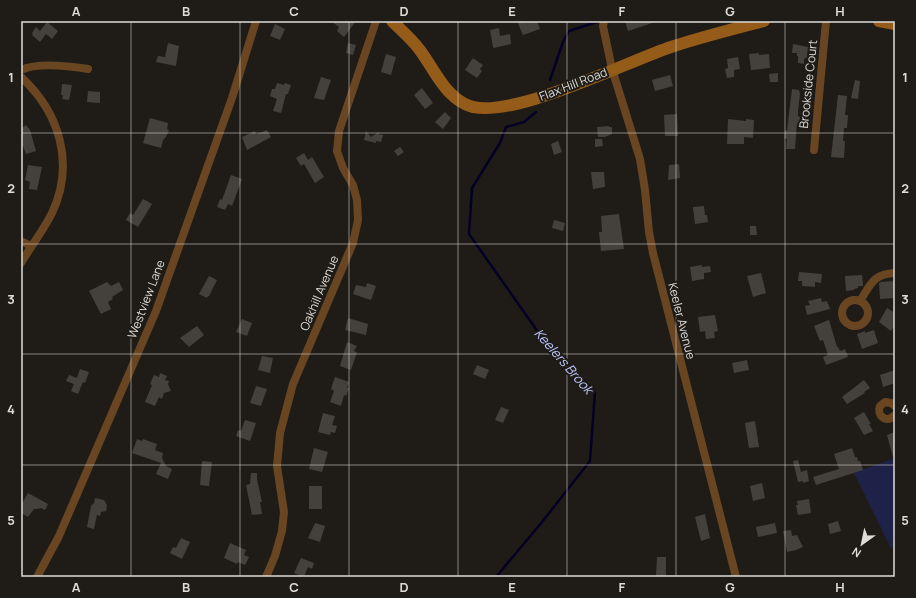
<svg xmlns="http://www.w3.org/2000/svg" width="916" height="598" viewBox="0 0 916 598" font-family="Manrope,sans-serif">
<style>
.green{fill:#1e2249}
.lines{fill:none;stroke-linecap:round;stroke-linejoin:round}
.stream{stroke:#040025;stroke-width:2.5}
.building{fill:#44403c}
.minor{stroke:#694521;stroke-width:8}
.secondary{stroke:#955b19;stroke-width:12}
.grid{fill:none;stroke:#dedcd9;stroke-width:1;stroke-opacity:0.55}
.labels{text-anchor:middle;dominant-baseline:central;stroke-width:4;stroke-linejoin:round;paint-order:stroke}
.street-label{font-size:12px;fill:#dedcd9;stroke:#1f1c18}
.water-label{font-size:13px;font-style:italic;fill:#bdc7fe;stroke:#1f1c18}
.neatline{fill:none;stroke:#dedcd9;stroke-width:1.5}
.grid-label{font-size:13px;text-anchor:middle;font-weight:bold;fill:#dedcd9}
</style>
<rect width="100%" height="100%" fill="#1f1c18"/>
<!-- green -->
<polygon class="green" points="895,458 895,547 891,548 854,473"/>
<g class="lines">
<!-- stream -->
<g class="stream">
<polyline points="550,80 563,42 569,31 600,21"/>
<polyline points="496,577 542,522 590,461 595,392 543,339 469,234 472,188 500,143 506,127 524,122 536,112"/>
</g>
</g>
<!-- building -->
<g class="building">
<polygon points="331,21 356,21 344,37 337,31 339,27"/>
<polygon points="517,21 524,21 525,23 532,21 537,21 540,29 523,35"/>
<polygon points="625,21 654,21 655,22 628,31"/>
<polygon points="47,22 58,31 52,39 46,34 40,42 32,35 33,34 32,33 36,27 40,31"/>
<polygon points="275,24 285,29 280,40 270,36"/>
<polygon points="499,28 500,36 510,34 511,44 494,48 493,47 490,30"/>
<polygon points="168,43 179,46 176,66 156,62 158,56 165,57"/>
<polygon points="348,43 356,45 353,55 346,53"/>
<polygon points="793,44 808,47 807,57 804,59 804,64 798,63 798,56 797,56 797,53 792,53"/>
<polygon points="759,53 759,55 769,54 770,68 751,70 749,54"/>
<polygon points="386,54 396,57 391,75 381,72"/>
<polygon points="738,57 740,69 734,70 734,77 727,78 725,69 728,68 727,59"/>
<polygon points="473,58 483,65 480,69 482,71 477,78 465,70"/>
<polygon points="778,73 778,82 770,82 769,74"/>
<polygon points="670,75 673,86 655,91 652,80"/>
<polygon points="321,77 331,80 324,100 314,98"/>
<polygon points="855,80 860,81 858,99 851,98"/>
<polygon points="277,83 284,85 285,83 291,85 288,94 286,94 281,113 273,111 277,99 270,96 272,89 275,89"/>
<polygon points="62,84 72,85 69,100 62,99 63,95 61,95"/>
<polygon points="422,88 433,103 425,109 414,95"/>
<polygon points="792,89 799,90 800,94 798,111 798,116 800,117 799,124 797,123 795,149 786,149 787,139 784,138 785,130 787,131"/>
<polygon points="88,91 100,92 100,103 87,102"/>
<polygon points="838,95 847,96 845,115 848,115 847,128 844,128 843,141 845,141 844,158 831,157"/>
<polygon points="445,112 451,118 443,129 435,122"/>
<polygon points="677,114 678,136 665,136 664,115"/>
<polygon points="150,118 168,123 167,129 169,130 166,137 163,140 161,148 143,143"/>
<polygon points="728,119 746,121 746,119 754,120 753,138 744,137 744,144 727,144"/>
<polygon points="26,125 30,130 36,151 26,154 23,146 21,146 21,129"/>
<polygon points="609,126 609,127 612,127 612,134 605,137 598,137 597,127"/>
<polygon points="267,130 271,137 247,150 242,137 255,131 256,134"/>
<polygon points="366,131 371,137 379,132 378,134 383,135 381,142 376,141 376,143 364,140"/>
<polygon points="595,139 602,139 603,146 595,147"/>
<polygon points="558,141 562,152 554,155 551,144"/>
<polygon points="400,147 404,152 398,156 394,151"/>
<polygon points="304,153 308,160 312,157 324,177 315,183 304,164 301,166 296,158"/>
<polygon points="679,164 680,178 668,180 669,165"/>
<polygon points="28,165 42,167 37,190 29,189 30,182 25,180"/>
<polygon points="591,172 604,172 605,187 593,189"/>
<polygon points="231,175 242,179 232,206 228,204 225,210 217,207 220,199 222,200"/>
<polygon points="143,199 152,204 138,227 126,220 130,213 133,215"/>
<polygon points="704,206 705,215 707,215 708,222 695,224 693,207"/>
<polygon points="619,214 624,249 601,251 599,232 602,232 601,216"/>
<polygon points="554,220 565,223 563,231 552,228"/>
<polygon points="750,226 756,226 757,235 750,235"/>
<polygon points="702,265 702,267 710,266 711,272 704,273 704,279 692,281 690,267"/>
<polygon points="799,272 822,274 821,283 815,282 815,287 802,286 802,281 798,281"/>
<polygon points="761,273 766,293 753,297 747,276"/>
<polygon points="862,275 863,286 858,286 858,288 854,289 854,290 846,291 845,276"/>
<polygon points="209,276 217,280 209,296 208,296 207,298 199,294"/>
<polygon points="894,281 895,298 880,299 879,283 881,282"/>
<polygon points="107,282 111,286 119,282 123,290 112,297 113,299 108,302 111,309 101,314 89,291"/>
<polygon points="367,283 376,286 371,300 353,294 356,285 366,287"/>
<polygon points="821,298 822,302 827,301 830,309 807,315 805,306 810,305 808,301"/>
<polygon points="887,308 895,313 895,325 891,331 879,322"/>
<polygon points="715,315 718,331 714,332 715,338 706,339 705,331 700,332 698,317"/>
<polygon points="348,318 368,324 366,335 345,330"/>
<polygon points="242,319 252,323 247,336 236,332"/>
<polygon points="829,320 837,347 838,347 840,351 845,349 848,357 826,365 823,357 828,355 823,340 820,341 814,326"/>
<polygon points="197,326 204,335 189,347 180,338"/>
<polygon points="874,330 878,343 862,349 857,334 865,331 865,333"/>
<polygon points="347,342 357,346 354,351 357,352 351,370 340,366"/>
<polygon points="262,356 273,358 270,373 258,370"/>
<polygon points="747,360 749,370 734,373 732,363"/>
<polygon points="477,365 489,370 485,379 473,374"/>
<polygon points="80,369 89,372 85,383 83,382 78,394 71,391 74,384 66,381 69,375 77,378"/>
<polygon points="895,370 895,383 883,387 880,375"/>
<polygon points="160,373 167,376 165,380 169,381 168,384 171,391 164,393 162,399 159,397 155,406 145,402 152,385 150,384 153,377 154,375 159,377"/>
<polygon points="335,377 349,382 347,388 349,388 346,396 344,395 341,406 330,402 334,391 331,389"/>
<polygon points="864,380 870,388 864,392 865,393 847,404 842,397"/>
<polygon points="256,386 267,389 261,406 250,403"/>
<polygon points="501,407 509,410 503,423 495,420"/>
<polygon points="864,412 871,424 869,424 873,431 864,435 854,418"/>
<polygon points="323,413 335,416 332,425 337,426 335,433 331,432 330,435 318,432"/>
<polygon points="245,420 256,423 250,441 236,436 238,430 241,431"/>
<polygon points="755,421 759,447 749,448 745,423"/>
<polygon points="895,432 895,457 893,457 887,435"/>
<polygon points="137,439 142,441 143,439 157,444 155,450 163,453 162,458 166,466 172,469 168,479 156,474 161,463 132,453"/>
<polygon points="314,448 328,452 322,472 309,469"/>
<polygon points="852,448 855,457 857,457 858,461 860,461 863,470 816,485 813,477 839,469 834,454"/>
<polygon points="798,460 801,472 807,470 809,481 803,483 803,481 798,482 793,461"/>
<polygon points="202,461 212,462 209,486 200,485"/>
<polygon points="251,473 257,473 257,479 262,502 260,502 262,514 252,515 246,485 250,484"/>
<polygon points="762,483 765,498 753,501 750,486"/>
<rect x="309" y="486" width="13" height="23"/>
<polygon points="28,493 48,504 45,510 41,508 37,509 34,509 28,517 21,513 21,505"/>
<polygon points="95,498 104,500 107,505 106,511 101,512 100,516 97,515 94,529 87,527 91,506 94,503"/>
<polygon points="809,499 811,513 798,515 796,505 798,505 797,501"/>
<polygon points="705,514 710,538 701,541 695,517"/>
<polygon points="838,521 841,531 830,534 828,524"/>
<polygon points="315,523 325,526 320,542 308,538"/>
<polygon points="775,523 777,533 758,537 756,527"/>
<polygon points="791,530 792,536 797,535 803,547 796,550 787,552 783,531"/>
<polygon points="181,538 190,542 182,559 170,553 173,547 176,548"/>
<polygon points="230,543 246,550 244,555 249,557 245,565 238,562 237,564 224,558"/>
<polygon points="657,557 666,557 666,577 656,577"/>
<polygon points="301,558 314,563 312,569 308,567 304,577 294,573"/>
</g>
<g class="lines">
<!-- minor -->
<g class="minor">
<polyline points="604,21 603,26 612,69 640,159 645,190 649,232 653,253 736,577"/>
<path d="M21,70C38,62 69,66 88,69"/>
<path d="M21,77C60,113 75,164 52,213C43,231 31,246 21,263"/>
<polyline points="814,150 826,21"/>
<polyline points="21,241 31,246"/>
<circle cx="855" cy="313" r="13"/>
<path d="M860,301C871,284 873,274 895,273"/>
<path d="M895,406L891,403L885,402L880,406C876,416 887,424 895,415"/>
<polyline points="37,577 59,536 156,311 232,98 256,21"/>
<polyline points="266,577 275,556 282,531 284,512 277,466 280,433 293,384 353,243 358,220 357,200 353,185 343,168 337,151 339,131 376,21"/>
</g>
<!-- secondary -->
<g class="secondary">
<path d="M392,21C401,30 411,38 419,49C433,67 443,93 465,104C502,125 628,61 671,47C701,37 733,29 764,21"/>
<polyline points="879,21 895,24"/>
</g>
</g>
<!-- grid -->
<path class="grid" d="M131,21V577M240,21V577M349,21V577M458,21V577M567,21V577M676,21V577M785,21V577M21,133H895M21,244H895M21,354H895M21,465H895"/>
<g class="labels">
<!-- street labels -->
<g class="street-label">
<text transform="translate(573 84) rotate(-21)">Flax Hill Road</text>
<text transform="translate(808 84) rotate(-84)">Brookside Court</text>
<text transform="translate(319 293) rotate(-67)">Oakhill Avenue</text>
<text transform="translate(146 299) rotate(-69)">Westview Lane</text>
<text transform="translate(682 321) rotate(76)">Keeler Avenue</text>
</g>
<!-- water labels -->
<g class="water-label">
<text transform="translate(564 361) rotate(49)">Keelers Brook</text>
</g>
</g>
<!-- border -->
<rect width="916" height="598" fill="none" stroke="#1f1c18" stroke-width="44"/>
<!-- north arrow -->
<g transform="translate(862 544) rotate(213)" stroke="#1f1c18" stroke-width="3" paint-order="stroke">
<path d="M0-3L7 15L0 10L-7 15Z" fill="#dedcd9"/>
<text y="-6" font-size="11" font-weight="bold" text-anchor="middle" fill="#dedcd9">N</text>
</g>
<rect x="22" y="22" width="872" height="554" class="neatline"/>
<g class="grid-label">
<text x="76" y="16">A</text>
<text x="186" y="16">B</text>
<text x="294" y="16">C</text>
<text x="404" y="16">D</text>
<text x="512" y="16">E</text>
<text x="622" y="16">F</text>
<text x="730" y="16">G</text>
<text x="840" y="16">H</text>
<text x="11" y="82">1</text>
<text x="905" y="82">1</text>
<text x="11" y="193">2</text>
<text x="905" y="193">2</text>
<text x="11" y="304">3</text>
<text x="905" y="304">3</text>
<text x="11" y="414">4</text>
<text x="905" y="414">4</text>
<text x="11" y="525">5</text>
<text x="905" y="525">5</text>
<text x="76" y="592">A</text>
<text x="186" y="592">B</text>
<text x="294" y="592">C</text>
<text x="404" y="592">D</text>
<text x="512" y="592">E</text>
<text x="622" y="592">F</text>
<text x="730" y="592">G</text>
<text x="840" y="592">H</text>
</g>
</svg>
